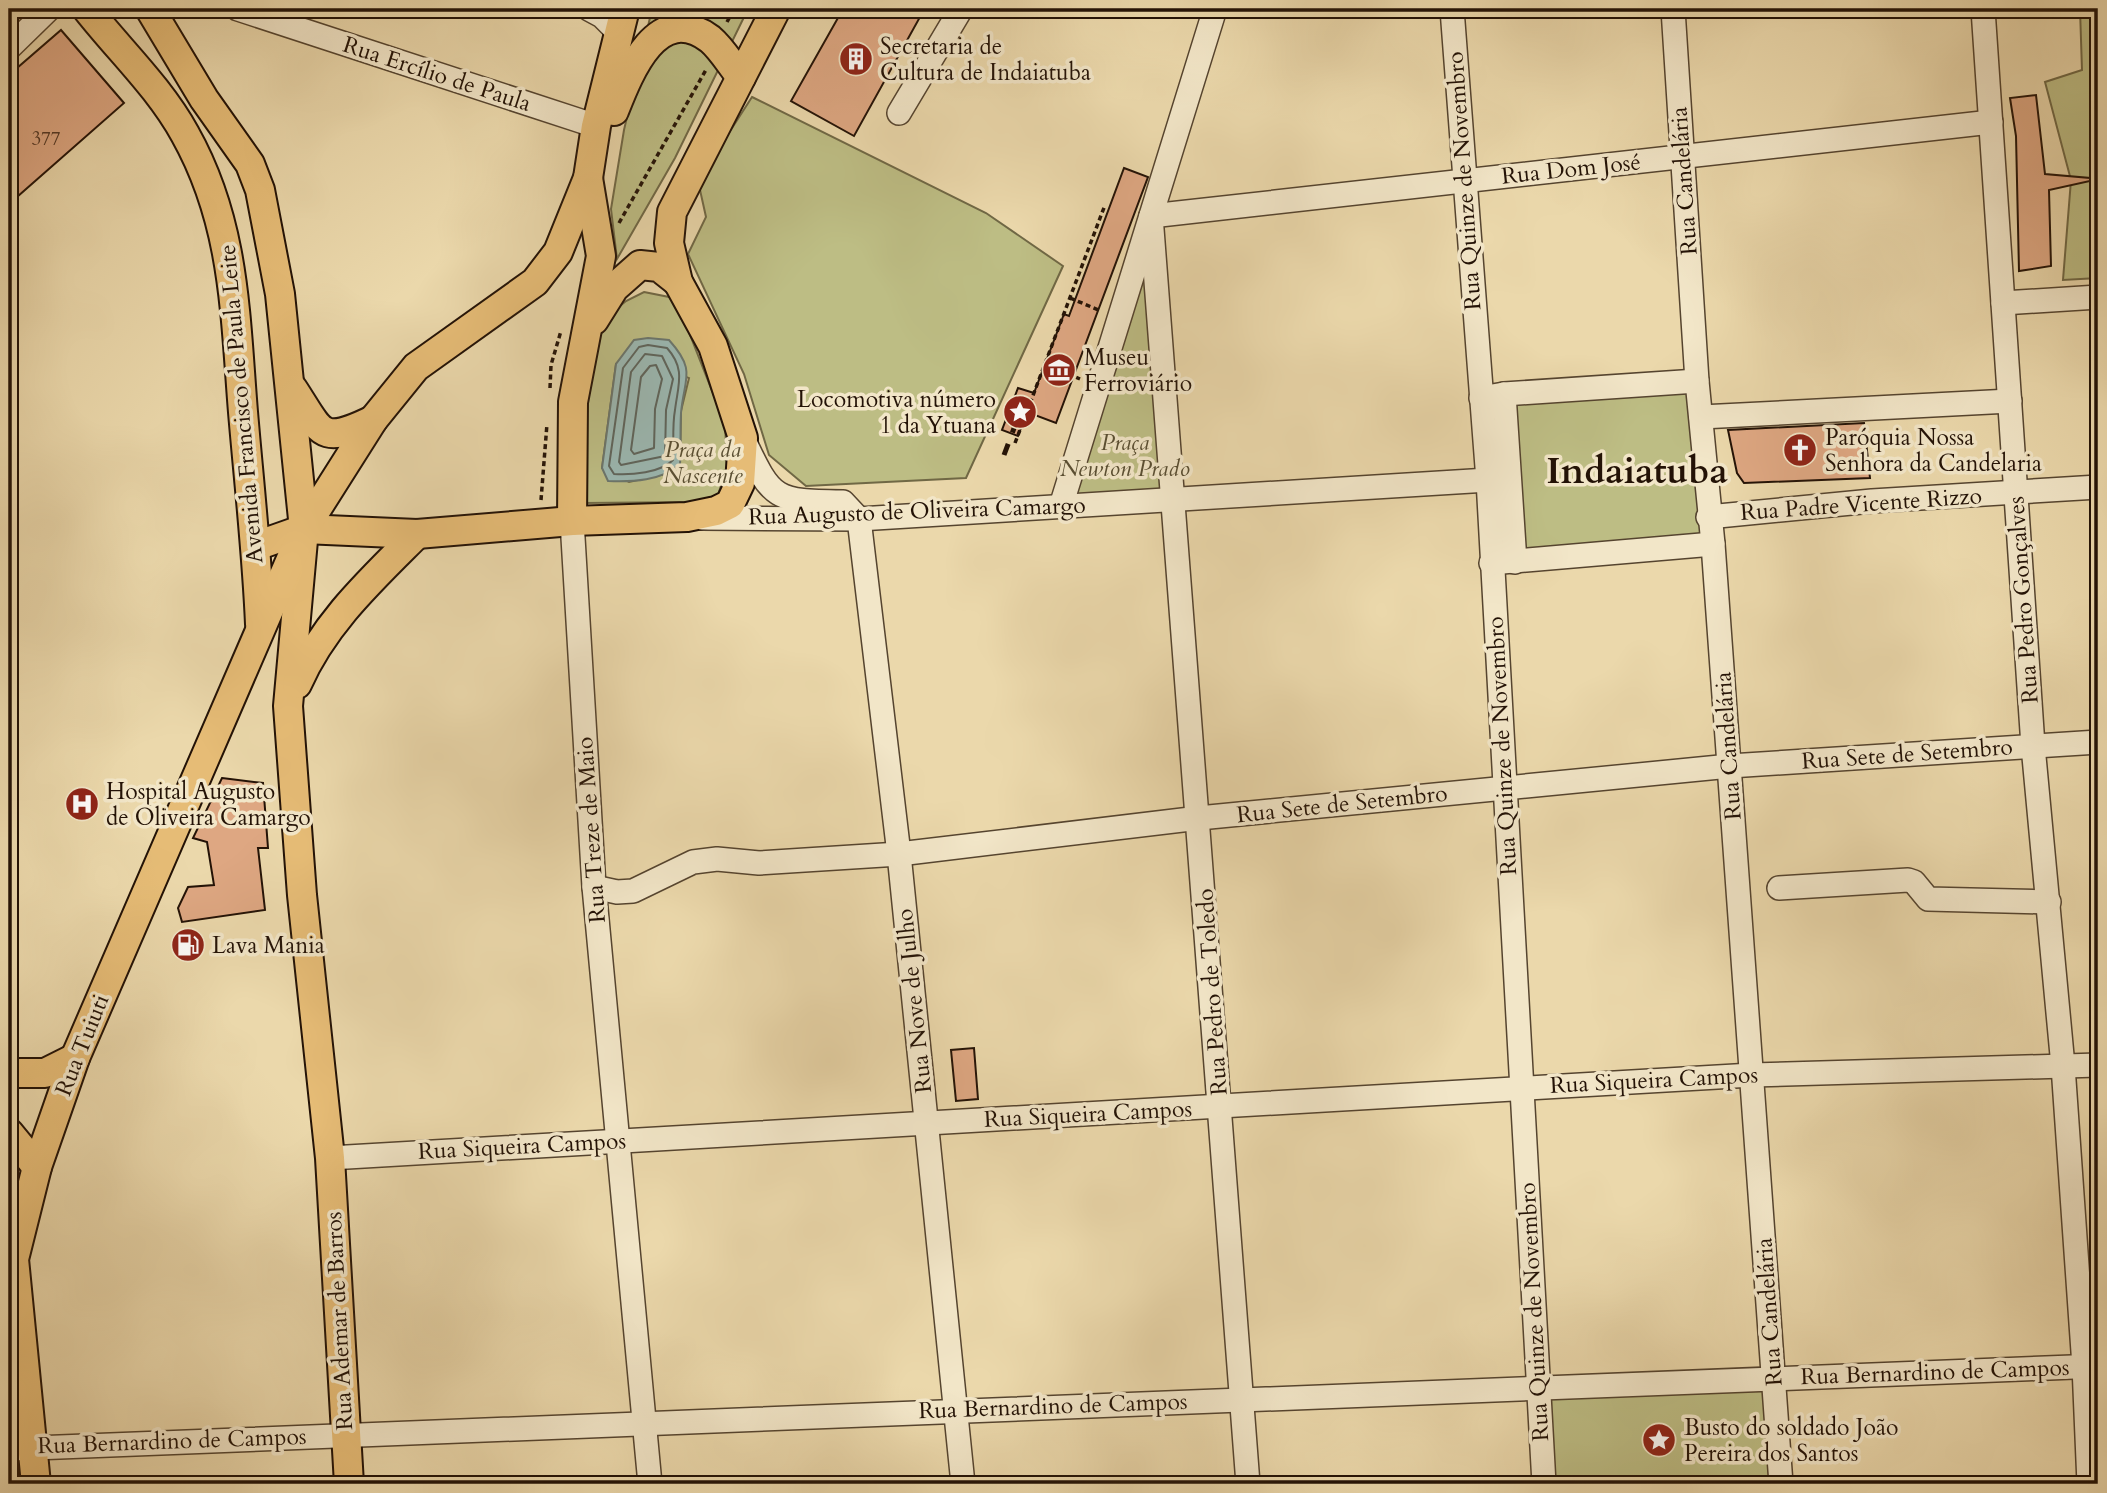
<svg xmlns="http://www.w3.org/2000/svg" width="2107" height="1493" viewBox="0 0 2107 1493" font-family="Cardo,serif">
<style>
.green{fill:#bdbd84;stroke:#706845;stroke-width:2;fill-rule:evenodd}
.water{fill:#9bb8b2;stroke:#6b766d;stroke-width:2}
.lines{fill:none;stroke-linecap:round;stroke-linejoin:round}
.shore{stroke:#5f655c;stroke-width:2}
.building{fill:#dea782;stroke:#231206;stroke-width:2}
.minor-casing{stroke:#55442f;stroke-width:26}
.major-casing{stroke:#231206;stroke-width:32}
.path{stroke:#231206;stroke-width:3.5;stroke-dasharray:5 3.5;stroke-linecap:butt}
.minor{stroke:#f2e6c8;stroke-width:23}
.major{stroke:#e6bc76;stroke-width:28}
.rail{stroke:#231206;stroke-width:5;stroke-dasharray:12 12;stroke-linecap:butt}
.labels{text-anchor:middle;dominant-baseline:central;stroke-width:7;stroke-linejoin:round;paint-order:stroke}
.number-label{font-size:19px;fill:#523725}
.poi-label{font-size:23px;fill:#231206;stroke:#f2e6c8;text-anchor:start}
.street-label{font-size:23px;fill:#231206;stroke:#f2e6c8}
.park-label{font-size:23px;font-style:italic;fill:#594e32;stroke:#f2e6c8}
.town-label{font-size:37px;font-weight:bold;fill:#231206;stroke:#f2e6c8}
</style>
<rect width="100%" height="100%" fill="#ebd8ab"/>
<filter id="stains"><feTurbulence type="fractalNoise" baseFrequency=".00286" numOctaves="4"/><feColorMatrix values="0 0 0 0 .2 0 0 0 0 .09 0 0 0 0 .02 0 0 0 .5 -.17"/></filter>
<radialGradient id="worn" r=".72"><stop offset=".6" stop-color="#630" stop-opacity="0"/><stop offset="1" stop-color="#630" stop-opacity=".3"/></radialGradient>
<!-- green -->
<g class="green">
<polygon points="652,9 748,9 675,158 617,259 611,209 624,130"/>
<polygon points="2080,9 2098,9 2098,278 2063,280 2071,180 2045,82 2082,70"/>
<polygon points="752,97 986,213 1063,266 966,478 806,486 769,455 744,374 688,254 706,217 698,181"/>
<polygon points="1151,216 1174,499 1061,506"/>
<path d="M644,292L669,297L681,312L725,424L727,466L718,495L694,502L584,503L586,334L626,301ZM627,354L689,378L681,411L680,464L670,473L629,482L602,468L616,364Z"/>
<polygon points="1697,381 1713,544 1515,562 1504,394"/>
<polygon points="1774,1378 1781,1484 1544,1484 1539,1388"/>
</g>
<!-- water -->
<path class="water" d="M648,338L669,340C697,371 684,378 681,413C680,430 681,447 680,464C662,481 632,482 608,481L602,468L616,364L634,340Z"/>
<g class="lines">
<!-- shore -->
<g class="shore">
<path d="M648,345L667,348C686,369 678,385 675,410C672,426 674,444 673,460C661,473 631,475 614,474L609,466L623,368L639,347Z"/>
<polygon points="645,354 662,356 673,379 666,410 665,456 621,465 619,462 631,372"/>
<polygon points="656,365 662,379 655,409 654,448 634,454 631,450 641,377 650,366"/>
</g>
</g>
<!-- building -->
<g class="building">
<polygon points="843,9 904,9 920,17 854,136 791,101"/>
<polygon points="61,30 124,103 9,204 9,75"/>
<polygon points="2036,95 2045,174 2090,178 2090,181 2049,190 2051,266 2019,271 2016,136 2010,98"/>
<polygon points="1124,168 1148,177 1056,423 1027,412 1018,436 1002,430 1018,388 1034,393 1064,314 1069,316"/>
<polygon points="1864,423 1870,478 1744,483 1737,473 1728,430"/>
<polygon points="222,778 263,783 268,848 258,848 265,910 182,922 178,908 188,887 214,885 207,842 193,838"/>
<polygon points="974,1048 978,1099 956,1101 951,1050"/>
</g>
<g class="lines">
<!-- minor casing -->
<g class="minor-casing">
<g id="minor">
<polyline points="238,9 596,126"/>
<polyline points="589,9 602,16 619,33"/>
<polyline points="1452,9 1488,480 1544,1484"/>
<polyline points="1673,9 1697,381 1713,544 1781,1484"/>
<polyline points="1983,9 2033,746 2063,1066 2084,1366 2089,1484"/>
<polyline points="9,48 49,9"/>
<polyline points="899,113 961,9"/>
<polyline points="1151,216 1248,1484"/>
<polyline points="1151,216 1991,122"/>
<polyline points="2003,303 2098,297"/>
<polyline points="1504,394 1515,562"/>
<polyline points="1481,398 1504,394 1697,381"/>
<polyline points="1701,417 2010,401"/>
<path d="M743,438C772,501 775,501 843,502L859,519"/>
<polyline points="1061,506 1215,9"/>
<polyline points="1708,517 1872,501 2098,487"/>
<polyline points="702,518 859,519 1488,480"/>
<polyline points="859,519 899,854 963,1484"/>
<polyline points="572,521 594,887 650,1484"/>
<polyline points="1491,563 1713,544"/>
<polyline points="594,887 617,892 633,891 693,862 717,859 759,863 899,854 1199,818 1730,766 2098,742"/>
<polyline points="1779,888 1908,880 1914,882 1928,899 2049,902"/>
<polyline points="330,1158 1752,1075 2098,1065"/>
<polyline points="9,1449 2098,1366"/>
</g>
</g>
<!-- major casing -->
<g class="major-casing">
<g id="major">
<path d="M87,9C120,51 159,87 185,134C235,223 235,313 243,412C249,483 257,553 260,624"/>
<polyline points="150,9 204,99 250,164 260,190 280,294 304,529 288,706 302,895 330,1158 349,1484"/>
<path d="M614,111C629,73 657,0 710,39C722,49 731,65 741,77"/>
<polyline points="594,320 614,288 640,265 659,267 678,282"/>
<path d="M293,389C322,433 319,446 373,420"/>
<polyline points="572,521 573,402 601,256 588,178"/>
<polyline points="256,546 304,529 417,534 572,521 687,517 716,511 730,504 740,483 743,438 713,346 678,282 669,243 672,212 776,9"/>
<path d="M297,684C324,623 371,580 417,534"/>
<polyline points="9,1073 45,1073 75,1058"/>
<polyline points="9,1133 37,1167"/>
<polyline points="36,1484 14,1259 37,1167 75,1058 304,529 373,420 416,367 535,282 558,252 588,178 596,126 625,9"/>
</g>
</g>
<!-- path -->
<g class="path">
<polyline points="727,22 734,9"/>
<polyline points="619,223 707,68"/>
<polyline points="1070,298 1101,311"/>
<polyline points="1045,364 1080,379"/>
<polyline points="550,388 551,365 561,331"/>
<polyline points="1015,443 1105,205"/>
<polyline points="541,500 547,424"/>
</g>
<!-- minor -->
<use href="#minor" class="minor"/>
<!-- major -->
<use href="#major" class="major"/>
<!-- rail -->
<polyline class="rail" points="1004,455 1020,412"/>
</g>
<!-- icons -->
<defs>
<g id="building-disc" transform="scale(1.75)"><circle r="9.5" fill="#8f2418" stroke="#f2e6c8"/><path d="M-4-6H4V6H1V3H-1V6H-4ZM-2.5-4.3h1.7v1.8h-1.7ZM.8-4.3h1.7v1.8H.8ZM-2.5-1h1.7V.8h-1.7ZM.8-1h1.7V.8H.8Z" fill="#fff"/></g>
<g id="museum-disc" transform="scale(1.75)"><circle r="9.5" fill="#8f2418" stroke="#f2e6c8"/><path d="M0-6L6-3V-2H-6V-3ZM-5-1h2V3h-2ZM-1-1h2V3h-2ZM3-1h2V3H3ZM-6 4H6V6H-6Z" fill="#fff"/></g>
<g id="sight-disc" transform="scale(1.75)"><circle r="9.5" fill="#8f2418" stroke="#f2e6c8"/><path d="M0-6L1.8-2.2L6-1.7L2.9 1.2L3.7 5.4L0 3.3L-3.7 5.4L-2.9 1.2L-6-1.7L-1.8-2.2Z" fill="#fff"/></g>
<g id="church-disc" transform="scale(1.75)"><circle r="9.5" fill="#8f2418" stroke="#f2e6c8"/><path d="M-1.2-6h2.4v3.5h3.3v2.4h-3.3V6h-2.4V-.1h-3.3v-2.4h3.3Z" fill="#fff"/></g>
<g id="hospital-disc" transform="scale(1.75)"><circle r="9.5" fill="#8f2418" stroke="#f2e6c8"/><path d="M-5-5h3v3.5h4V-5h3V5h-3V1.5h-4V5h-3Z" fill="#fff"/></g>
<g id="fuel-disc" transform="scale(1.75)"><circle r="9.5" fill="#8f2418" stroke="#f2e6c8"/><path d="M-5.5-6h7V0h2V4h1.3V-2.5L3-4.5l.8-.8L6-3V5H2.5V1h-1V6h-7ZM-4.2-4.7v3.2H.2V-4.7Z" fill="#fff"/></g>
</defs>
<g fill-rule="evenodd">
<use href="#building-disc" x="856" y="59"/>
<use href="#museum-disc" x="1059" y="370"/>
<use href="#sight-disc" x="1020" y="412"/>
<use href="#church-disc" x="1800" y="450"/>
<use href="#hospital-disc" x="82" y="804"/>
<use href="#fuel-disc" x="188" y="945"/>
<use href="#sight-disc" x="1659" y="1440"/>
</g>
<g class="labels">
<!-- number labels -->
<g class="number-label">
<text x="46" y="139">377</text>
</g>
<!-- poi labels -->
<g class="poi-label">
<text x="880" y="46">Secretaria de<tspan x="880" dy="26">Cultura de Indaiatuba</tspan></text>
<text x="1084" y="357">Museu<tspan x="1084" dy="26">Ferroviário</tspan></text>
<text x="996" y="399" text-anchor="end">Locomotiva número<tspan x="996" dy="26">1 da Ytuana</tspan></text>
<text x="1825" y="437">Paróquia Nossa<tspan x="1825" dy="26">Senhora da Candelaria</tspan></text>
<text x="106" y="791">Hospital Augusto<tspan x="106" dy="26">de Oliveira Camargo</tspan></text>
<text x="212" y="945">Lava Mania</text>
<text x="1684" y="1427">Busto do soldado João<tspan x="1684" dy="26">Pereira dos Santos</tspan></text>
</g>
<!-- street labels -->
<g class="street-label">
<text transform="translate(437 74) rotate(18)">Rua Ercílio de Paula</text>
<text transform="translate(1571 169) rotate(-6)">Rua Dom José</text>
<text transform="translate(1464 181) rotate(-94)">Rua Quinze de Novembro</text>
<text transform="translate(1684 181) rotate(-94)">Rua Candelária</text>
<text transform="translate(241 404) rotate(-95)">Avenida Francisco de Paula Leite</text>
<text transform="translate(1861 504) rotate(-4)">Rua Padre Vicente Rizzo</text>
<text transform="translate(917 511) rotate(-2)">Rua Augusto de Oliveira Camargo</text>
<text transform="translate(2023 600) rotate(-94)">Rua Pedro Gonçalves</text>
<text transform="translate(1502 746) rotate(-93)">Rua Quinze de Novembro</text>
<text transform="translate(1728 746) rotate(-94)">Rua Candelária</text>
<text transform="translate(1907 754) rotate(-4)">Rua Sete de Setembro</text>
<text transform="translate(1342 804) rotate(-6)">Rua Sete de Setembro</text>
<text transform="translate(591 830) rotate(-94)">Rua Treze de Maio</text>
<text transform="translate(1212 992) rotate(-94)">Rua Pedro de Toledo</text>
<text transform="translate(914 1001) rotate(-96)">Rua Nove de Julho</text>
<text transform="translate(82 1045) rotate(-68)">Rua Tuiuti</text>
<text transform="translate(1654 1080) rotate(-3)">Rua Siqueira Campos</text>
<text transform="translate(1088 1114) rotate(-3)">Rua Siqueira Campos</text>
<text transform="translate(522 1146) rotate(-3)">Rua Siqueira Campos</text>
<text transform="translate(1534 1312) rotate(-93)">Rua Quinze de Novembro</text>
<text transform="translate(1769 1312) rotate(-94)">Rua Candelária</text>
<text transform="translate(339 1321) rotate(-93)">Rua Ademar de Barros</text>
<text transform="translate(1935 1372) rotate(-2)">Rua Bernardino de Campos</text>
<text transform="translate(1053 1406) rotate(-2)">Rua Bernardino de Campos</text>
<text transform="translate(172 1441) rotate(-2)">Rua Bernardino de Campos</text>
</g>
<!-- park labels -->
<g class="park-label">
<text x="1125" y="442">Praça<tspan x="1125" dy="26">Newton Prado</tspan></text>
<text x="703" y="449">Praça da<tspan x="703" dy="26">Nascente</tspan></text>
</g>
<!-- town labels -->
<g class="town-label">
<text x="1637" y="471">Indaiatuba</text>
</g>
</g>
<!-- margin -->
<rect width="2107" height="1493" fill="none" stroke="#ebd8ab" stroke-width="35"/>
<rect x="10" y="10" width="2086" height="1472" fill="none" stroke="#231206" stroke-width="3.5"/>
<rect x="18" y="18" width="2072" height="1458" fill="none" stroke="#231206" stroke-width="2"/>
<rect width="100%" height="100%" filter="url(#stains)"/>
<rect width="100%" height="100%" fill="url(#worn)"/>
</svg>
